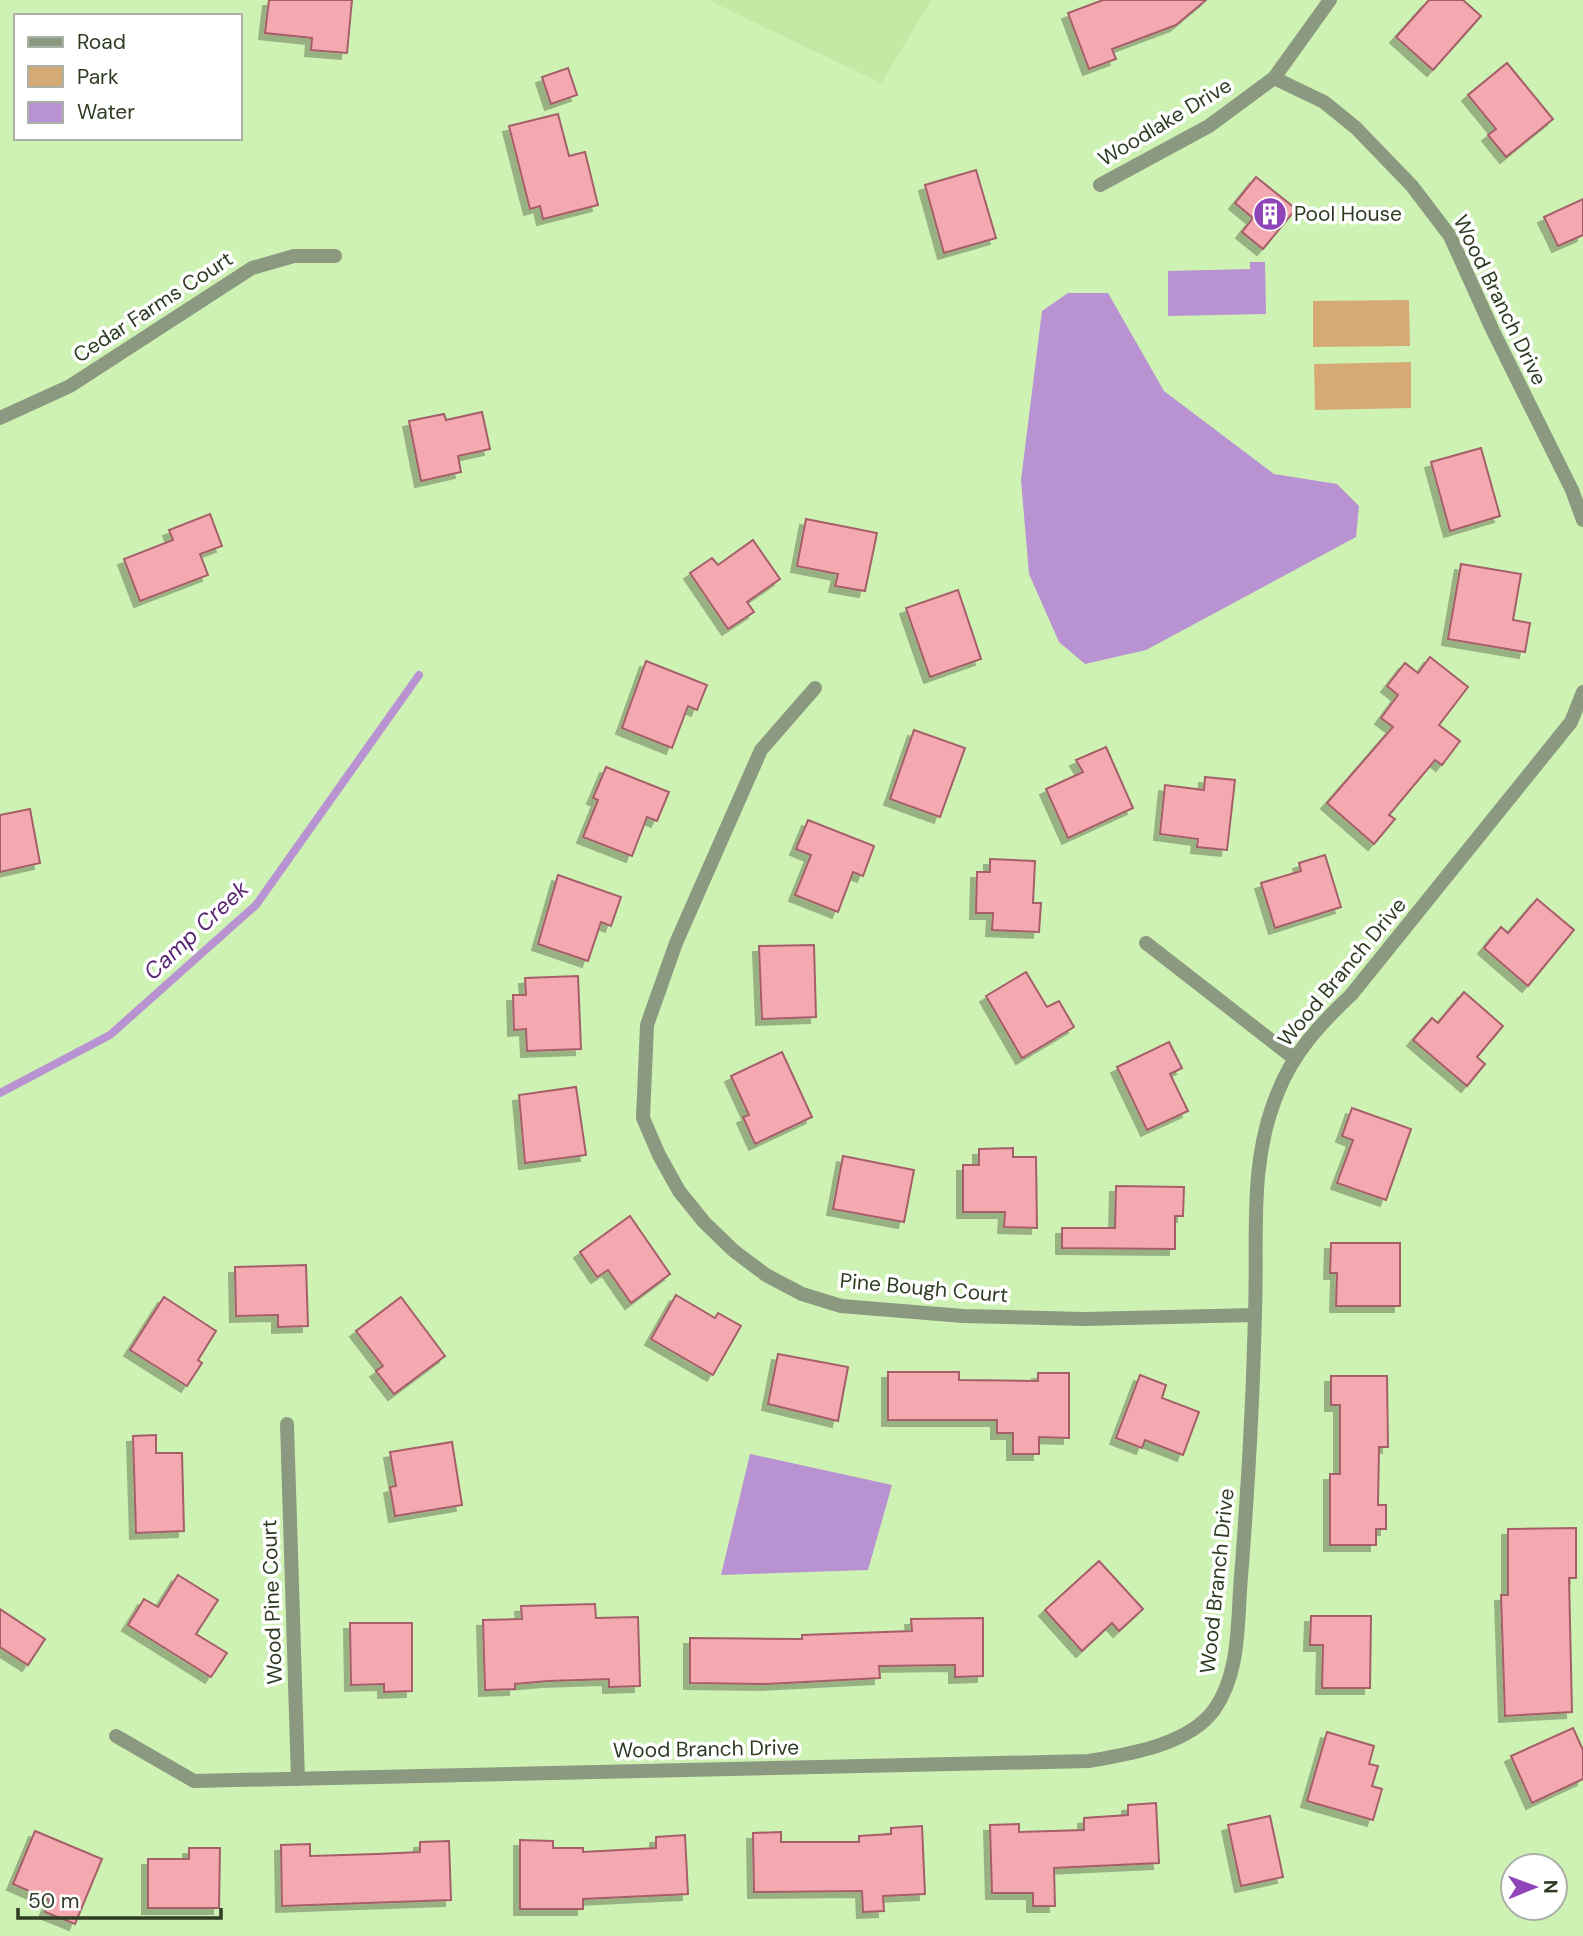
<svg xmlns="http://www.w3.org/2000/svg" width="1583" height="1936" viewBox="0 0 1583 1936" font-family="'DM Sans',sans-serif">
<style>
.built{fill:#c3eaa4}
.green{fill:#d6aa74}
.water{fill:#b992d2}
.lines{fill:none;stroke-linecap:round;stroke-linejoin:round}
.stream{stroke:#b992d2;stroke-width:8}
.building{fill:#f4a8b0;stroke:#a55f69;stroke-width:2;filter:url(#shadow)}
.street{stroke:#8a997f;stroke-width:14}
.labels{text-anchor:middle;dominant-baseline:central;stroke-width:7;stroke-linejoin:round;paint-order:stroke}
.street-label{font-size:21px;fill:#2f3c23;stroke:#fff}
.poi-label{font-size:21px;fill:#2f3c23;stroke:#fff;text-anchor:start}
.water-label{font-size:23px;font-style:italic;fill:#592773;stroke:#fff}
</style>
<defs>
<filter id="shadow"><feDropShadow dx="-6" dy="6" stdDeviation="0" flood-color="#0004"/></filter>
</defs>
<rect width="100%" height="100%" fill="#cef2b3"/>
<!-- built -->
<polygon class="built" points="708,0 932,0 881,83"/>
<!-- green -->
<g class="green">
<polygon points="1409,300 1410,346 1313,347 1313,301"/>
<polygon points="1411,362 1411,408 1315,410 1314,364"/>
</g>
<!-- water -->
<g class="water">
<polygon points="1250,262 1265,262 1266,314 1168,316 1168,271 1250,269"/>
<polygon points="1068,293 1108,293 1164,391 1274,474 1337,484 1359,506 1356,537 1146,650 1085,664 1059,642 1029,574 1021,480 1042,311"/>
<polygon points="750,1454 892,1485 868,1570 721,1575"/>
</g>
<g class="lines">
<!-- stream -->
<polyline class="stream" points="0,1093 110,1035 256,905 419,675"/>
</g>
<!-- building -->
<g class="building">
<polygon points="269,0 352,0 347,53 311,50 312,38 265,33"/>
<polygon points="1103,0 1206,0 1176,25 1112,49 1116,59 1089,69 1068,13"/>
<polygon points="1429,0 1463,0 1481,16 1433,70 1396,37"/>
<polygon points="1507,63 1553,119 1506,157 1488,135 1496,129 1468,95"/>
<polygon points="568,68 577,95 551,104 542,77"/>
<polygon points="558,114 569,156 585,152 598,205 543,219 540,206 530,209 509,126"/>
<polygon points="976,170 996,238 944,253 925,185"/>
<polygon points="1256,177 1296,209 1263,249 1242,232 1253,218 1235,203"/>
<polygon points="1583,199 1583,235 1558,246 1544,217"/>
<polygon points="482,412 490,449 458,456 461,472 421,481 409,421 444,414 446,420"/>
<polygon points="1481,448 1500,516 1450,531 1431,462"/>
<polygon points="210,514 222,546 200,554 208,575 140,601 124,559 173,540 169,530"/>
<polygon points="806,519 877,533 865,591 835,586 838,574 797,566"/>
<polygon points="753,540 780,579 747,602 754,612 728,629 690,573 712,558 718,565"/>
<polygon points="1461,564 1521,574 1513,620 1530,623 1525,652 1448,639"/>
<polygon points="958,590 981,659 930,677 906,608"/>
<polygon points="1430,657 1468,687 1439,725 1460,741 1442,765 1435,760 1389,815 1395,819 1374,844 1327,803 1393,727 1381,718 1398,695 1387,686 1405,663 1418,673"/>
<polygon points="646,661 707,685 697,710 688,706 672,748 622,728"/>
<polygon points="914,730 965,748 940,817 890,799"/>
<polygon points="1106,747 1133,808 1068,838 1046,789 1083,772 1076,760"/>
<polygon points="606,767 669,792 657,821 647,817 632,856 583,837 598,800 593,798"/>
<polygon points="1205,777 1235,780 1227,850 1197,847 1198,839 1160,834 1165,785 1204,790"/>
<polygon points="30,809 40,863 0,872 0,815"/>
<polygon points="808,820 874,846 863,876 853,872 838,912 795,895 811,855 796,849"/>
<polygon points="1325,855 1341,907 1275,928 1261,883 1301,871 1299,863"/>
<polygon points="990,859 1035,861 1033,903 1041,903 1039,932 992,930 993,913 976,913 977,872 990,872"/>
<polygon points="558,875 621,897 611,926 601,922 588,961 538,944"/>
<polygon points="1537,899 1574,930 1528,986 1484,948 1501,927 1508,933"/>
<polygon points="814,945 816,1017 762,1019 759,946"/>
<polygon points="1026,972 1047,1007 1059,1001 1074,1027 1022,1058 986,996"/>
<polygon points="578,976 581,1049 527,1051 526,1029 514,1030 513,995 526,995 525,978"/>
<polygon points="1464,992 1503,1026 1477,1057 1485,1064 1467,1086 1413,1040 1432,1018 1438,1023"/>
<polygon points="1169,1042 1182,1068 1170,1074 1188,1111 1147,1130 1117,1067"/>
<polygon points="782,1052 812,1117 755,1144 743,1117 749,1115 731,1076"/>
<polygon points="576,1087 586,1155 525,1163 519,1095"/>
<polygon points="1352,1108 1411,1129 1386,1200 1337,1183 1353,1140 1342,1136"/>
<polygon points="1013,1148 1013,1157 1036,1157 1037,1228 1004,1227 1005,1212 963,1212 963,1165 979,1165 979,1149"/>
<polygon points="843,1156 914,1170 904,1222 833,1209"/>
<polygon points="1116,1186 1184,1187 1183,1216 1175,1216 1175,1249 1062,1248 1062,1228 1115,1228"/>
<polygon points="630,1216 670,1274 631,1303 608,1270 597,1277 580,1252"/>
<polygon points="1331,1243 1400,1243 1400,1306 1336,1306 1337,1273 1330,1273"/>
<polygon points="306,1265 308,1326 278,1327 278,1315 236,1316 235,1267"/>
<polygon points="676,1295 715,1318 718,1313 741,1326 713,1375 651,1339"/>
<polygon points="164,1297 216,1331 198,1360 202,1363 187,1386 130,1350"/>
<polygon points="401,1297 445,1356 394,1394 376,1371 383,1366 356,1331"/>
<polygon points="778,1354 848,1367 838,1421 768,1404"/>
<polygon points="888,1372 959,1372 959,1380 1038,1381 1038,1373 1069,1373 1069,1438 1039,1437 1039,1454 1013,1454 1013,1433 997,1433 997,1420 888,1420"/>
<polygon points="1140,1375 1166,1385 1162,1398 1199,1412 1183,1455 1145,1440 1142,1448 1116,1438"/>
<polygon points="1331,1376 1387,1376 1388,1447 1379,1447 1378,1505 1386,1505 1386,1529 1376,1529 1376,1545 1330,1545 1330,1474 1340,1474 1340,1405 1331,1405"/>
<polygon points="156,1435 156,1453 182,1453 184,1531 136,1533 133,1436"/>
<polygon points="452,1442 462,1505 395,1516 390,1487 396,1486 390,1452"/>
<polygon points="1576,1528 1576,1578 1569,1578 1572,1712 1505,1716 1501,1595 1508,1595 1508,1529"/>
<polygon points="1099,1561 1143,1609 1119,1631 1112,1623 1082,1651 1045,1610"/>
<polygon points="178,1575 218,1600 196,1634 227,1653 211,1677 128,1625 144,1599 158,1607"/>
<polygon points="595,1604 596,1618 638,1617 640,1686 609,1687 609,1679 548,1681 515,1684 515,1689 485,1690 483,1620 522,1619 521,1606"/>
<polygon points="0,1609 45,1639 28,1665 0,1647"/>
<polygon points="1311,1616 1371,1616 1370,1688 1322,1688 1323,1645 1310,1645"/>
<polygon points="983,1618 983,1676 955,1677 955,1665 879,1666 880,1678 766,1684 690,1683 690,1638 802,1639 802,1635 912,1631 911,1619"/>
<polygon points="350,1623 412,1623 412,1691 384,1692 384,1684 351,1685"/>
<polygon points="1573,1728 1583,1750 1583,1779 1532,1803 1511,1756"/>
<polygon points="1327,1732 1374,1746 1369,1764 1378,1766 1372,1786 1382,1789 1373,1820 1307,1801"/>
<polygon points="1156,1803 1159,1863 1054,1868 1055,1906 1033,1906 1033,1893 992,1893 990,1825 1019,1824 1019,1832 1084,1830 1084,1818 1128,1815 1128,1805"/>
<polygon points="1270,1816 1283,1877 1241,1886 1228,1825"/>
<polygon points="922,1826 925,1894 883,1896 884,1911 863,1912 862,1891 754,1892 753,1833 781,1832 781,1842 859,1842 859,1836 891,1834 891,1828"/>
<polygon points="35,1831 102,1859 75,1924 45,1912 50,1900 13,1884"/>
<polygon points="685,1835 688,1894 583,1899 583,1909 520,1909 520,1840 553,1841 553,1848 583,1848 583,1852 656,1848 656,1837"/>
<polygon points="449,1841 451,1900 282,1906 281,1845 310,1844 310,1856 377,1854 420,1852 420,1842"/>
<polygon points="189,1848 220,1848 219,1908 148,1908 148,1859 189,1859"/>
</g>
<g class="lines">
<!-- street -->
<g class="street">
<polyline points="1274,78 1324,102 1356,128 1412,186 1450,236 1493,331 1572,490 1583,520"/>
<polyline points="1100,185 1209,126 1274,78 1330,0"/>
<polyline points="0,418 70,386 252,268 294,256 335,256"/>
<polyline points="815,688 761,750 676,943 647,1025 643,1118 659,1155 679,1191 704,1222 734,1251 766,1275 802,1294 841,1306 963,1316 1084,1319 1255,1315"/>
<polyline points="1146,943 1295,1059"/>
<polyline points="287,1424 298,1779"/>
<path d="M116,1736L194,1781L1089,1761C1129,1754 1188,1745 1214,1710C1241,1672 1237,1621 1241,1577C1248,1488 1253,1400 1255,1312C1258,1237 1248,1163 1278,1092C1293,1053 1321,1023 1351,995L1571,722L1583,692"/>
</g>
</g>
<!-- icons -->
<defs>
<g id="building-disc" transform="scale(1.75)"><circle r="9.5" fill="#8f45b7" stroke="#fff"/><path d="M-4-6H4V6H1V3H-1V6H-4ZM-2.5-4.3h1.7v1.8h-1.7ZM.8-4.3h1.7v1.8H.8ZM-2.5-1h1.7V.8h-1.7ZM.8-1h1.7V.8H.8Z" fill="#fff"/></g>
</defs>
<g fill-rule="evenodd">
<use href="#building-disc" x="1270" y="214"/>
</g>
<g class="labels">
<!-- street labels -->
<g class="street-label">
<text transform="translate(1165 122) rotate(-31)">Woodlake Drive</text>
<text transform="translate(1500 300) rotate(64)">Wood Branch Drive</text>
<text transform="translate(153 307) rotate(-33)">Cedar Farms Court</text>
<text transform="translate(1342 972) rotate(-50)">Wood Branch Drive</text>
<text transform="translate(924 1288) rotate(5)">Pine Bough Court</text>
<text transform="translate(1217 1581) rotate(-84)">Wood Branch Drive</text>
<text transform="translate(272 1602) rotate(-92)">Wood Pine Court</text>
<text transform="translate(706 1749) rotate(-1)">Wood Branch Drive</text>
</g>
<!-- poi labels -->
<g class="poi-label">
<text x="1294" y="214">Pool House</text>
</g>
<!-- water labels -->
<g class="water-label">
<text transform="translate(196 930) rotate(-43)">Camp Creek</text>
</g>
</g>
<!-- legend -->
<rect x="14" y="14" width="228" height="126" fill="#ffffff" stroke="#acb1a7" stroke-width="2"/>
<rect x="28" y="37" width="35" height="10" fill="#8a997f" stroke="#acb1a7" stroke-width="2"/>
<text x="77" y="49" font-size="21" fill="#2f3c23">Road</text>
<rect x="28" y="66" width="35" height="21" fill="#d6aa74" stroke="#acb1a7" stroke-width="2"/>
<text x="77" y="84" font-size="21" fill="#2f3c23">Park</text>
<rect x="28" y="102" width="35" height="21" fill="#b992d2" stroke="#acb1a7" stroke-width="2"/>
<text x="77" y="119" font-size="21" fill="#2f3c23">Water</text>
<!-- north arrow -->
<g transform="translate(1534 1887) rotate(89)"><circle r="33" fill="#ffffff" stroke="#acb1a7" stroke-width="2"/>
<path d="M0-5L12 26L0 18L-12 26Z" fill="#8f45b7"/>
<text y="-10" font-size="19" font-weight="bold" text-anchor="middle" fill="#2f3c23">N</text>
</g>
<!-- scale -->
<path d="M18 1908v10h203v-10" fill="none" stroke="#2f3c23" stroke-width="3.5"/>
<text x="28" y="1908" font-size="21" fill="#2f3c23" stroke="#ffffff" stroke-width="5" paint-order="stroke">50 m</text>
</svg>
